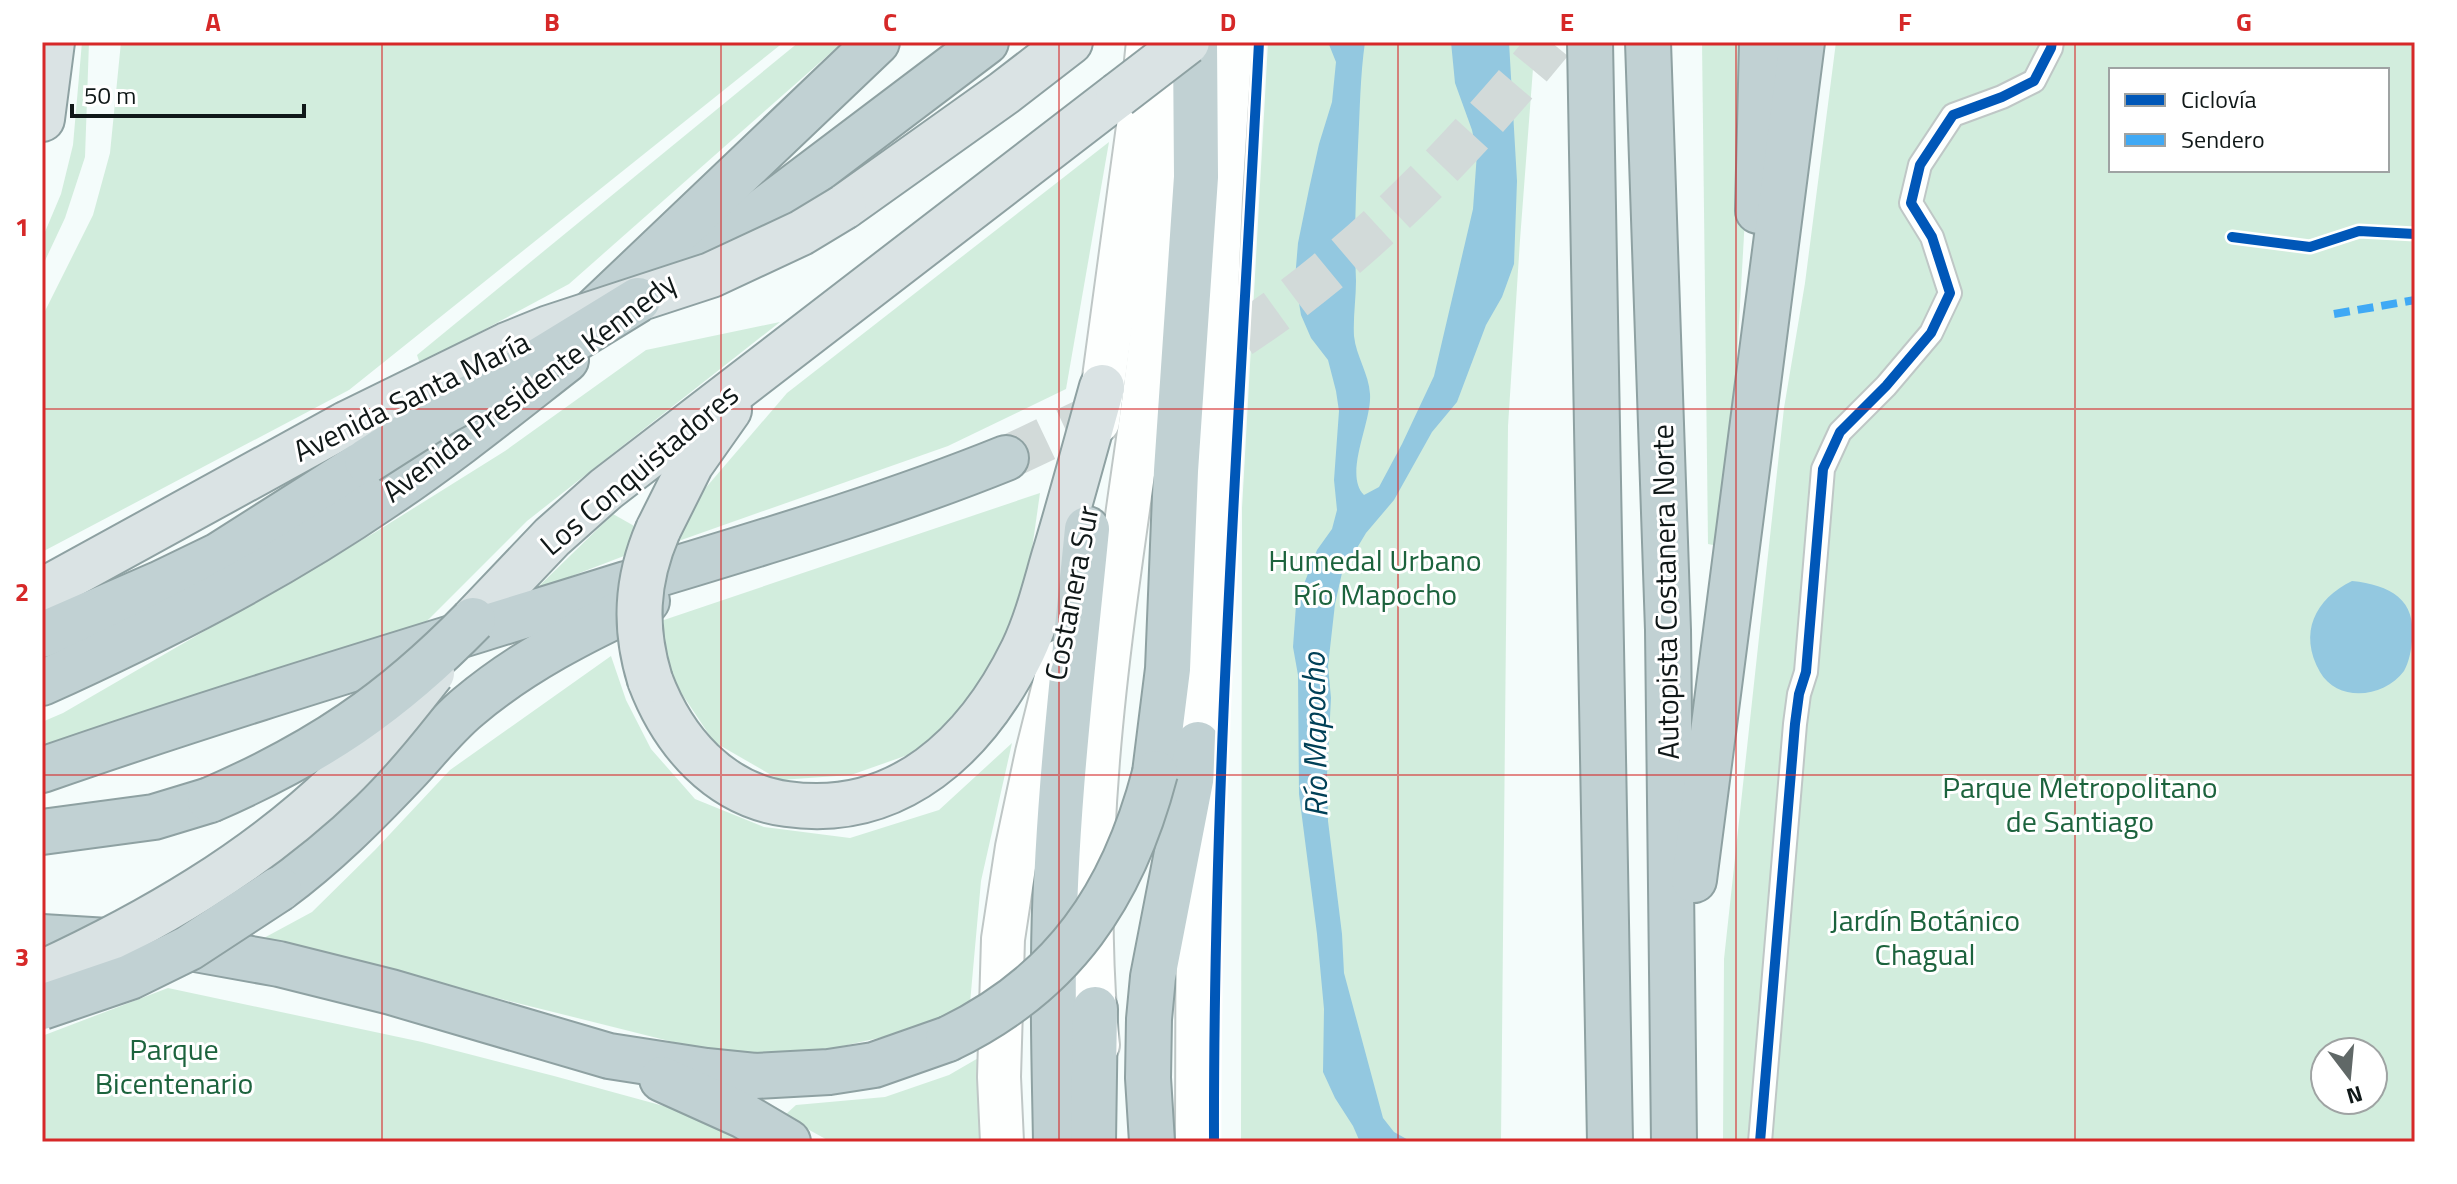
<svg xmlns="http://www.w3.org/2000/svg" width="2457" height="1184" viewBox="0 0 2457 1184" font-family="'Titillium Web',sans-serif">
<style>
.green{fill:#d2eddd;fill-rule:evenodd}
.water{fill:#93c8e0}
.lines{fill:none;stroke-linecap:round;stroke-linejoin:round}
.motorway-tunnel{stroke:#d2dad9;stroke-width:44;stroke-dasharray:44 22;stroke-linecap:butt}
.pedestrian-casing{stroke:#bfc7c6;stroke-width:26}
.secondary-casing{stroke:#bfc7c6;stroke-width:46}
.primary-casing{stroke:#8ea1a2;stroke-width:48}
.motorway-casing{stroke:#8ea1a2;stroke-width:48}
.pedestrian{stroke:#fdfffe;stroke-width:22}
.secondary{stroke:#fdfffe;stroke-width:42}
.primary{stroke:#dae3e4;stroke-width:44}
.motorway{stroke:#c1d1d3;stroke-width:44}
.primary-bridge-casing{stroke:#8ea1a2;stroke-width:48;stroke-linecap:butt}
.motorway-bridge-casing{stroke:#8ea1a2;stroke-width:48;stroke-linecap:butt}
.primary-bridge{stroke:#dae3e4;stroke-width:44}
.motorway-bridge{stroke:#c1d1d3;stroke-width:44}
.quiet{stroke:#3fa9f5;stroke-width:8;stroke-dasharray:16 8;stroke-linecap:butt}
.cycleway-casing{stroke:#fff;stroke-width:15}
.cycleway{stroke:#0057b8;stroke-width:10}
.grid{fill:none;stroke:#d62828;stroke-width:2;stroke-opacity:0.55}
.labels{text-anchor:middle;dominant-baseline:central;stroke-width:6;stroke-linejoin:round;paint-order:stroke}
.street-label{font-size:30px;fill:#101818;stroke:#fff}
.park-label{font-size:30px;fill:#1c633d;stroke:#fff}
.water-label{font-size:32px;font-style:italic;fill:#004057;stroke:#fff}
.neatline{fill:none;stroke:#d62828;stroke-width:3}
.grid-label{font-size:26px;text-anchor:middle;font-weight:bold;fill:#d62828}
</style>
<rect width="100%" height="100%" fill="#f4fcfb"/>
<!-- green -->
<g class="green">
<polygon points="82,42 89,42 85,157 65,218 42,267 42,239 61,194 73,145"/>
<polygon points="121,42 784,42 349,390 42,552 42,317 93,215 110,153"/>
<polygon points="799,42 843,42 569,284 420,364 417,355"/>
<polygon points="1268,42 1535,42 1520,240 1508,426 1501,1142 1241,1142 1242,508"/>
<polygon points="1702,42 1755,42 1734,411 1718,546 1708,544"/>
<path d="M1836,42H2415V1142H1723L1724,959L1784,408L1805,283ZM2111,70H2387V170H2111ZM2325,1052H2373V1100H2325Z"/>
<polygon points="1109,142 1066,389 948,446 670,544 673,526 787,393"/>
<polygon points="780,322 527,521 415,633 42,758 42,722 63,713 374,533 505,451 646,350"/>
<polygon points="1040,493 1023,612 984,692 919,751 851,775 780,780 714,742 668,673 655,623"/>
<polygon points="613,514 636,527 624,556 535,590"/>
<polygon points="611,656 626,700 651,749 695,799 764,827 850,838 939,810 1012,743 981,881 970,1003 933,1026 829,1049 721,1054 262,939 312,912 375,850 450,770"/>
<polygon points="168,988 422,1042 554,1076 682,1111 756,1142 42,1142 42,1036"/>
<polygon points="987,1053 993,1142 831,1142 784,1116 796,1105 885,1097 949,1075"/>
</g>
<!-- water -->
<g class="water">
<path d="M1328,42H1365C1360,77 1360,111 1358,146C1356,191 1354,235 1356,281C1356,299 1353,317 1354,336C1356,356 1369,374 1370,394C1372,422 1343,474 1364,495L1379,487L1402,444L1434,376L1473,209L1477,153L1472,130L1455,83L1451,42H1509L1517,181L1514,264L1502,297L1486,325L1457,402L1432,432L1394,500L1366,533L1342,573L1335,604L1328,666L1331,698L1327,775L1328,821L1342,934L1344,973L1383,1118L1394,1132L1412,1142H1360L1353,1126L1335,1098L1323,1072L1324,1009L1317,934L1299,794L1298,675L1293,647L1296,605L1317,550L1332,529L1337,510L1334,480L1339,411L1336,391L1328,360L1311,338L1301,315L1295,279L1298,243L1309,189L1319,144L1332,102L1336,62Z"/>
<path d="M2352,581C2390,585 2417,599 2412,641C2411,651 2409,662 2404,671C2384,698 2338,703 2320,672C2298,633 2315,599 2352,581Z"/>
</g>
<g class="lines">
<!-- motorway-tunnel -->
<g class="motorway-tunnel">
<path d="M1184,370C1330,288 1446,170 1551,42"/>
<polyline points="1006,458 1120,404"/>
</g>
<!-- pedestrian casing -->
<g class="pedestrian-casing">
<polyline id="pedestrian" points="1760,1142 1795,724 1799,694 1806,672 1823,469 1840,432 1886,386 1931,333 1950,293 1932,237 1911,203 1920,165 1953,115 2002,97 2034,81 2051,48 2052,42"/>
</g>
<!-- secondary casing -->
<g class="secondary-casing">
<g id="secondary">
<polyline points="1098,422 1143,90 1148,42"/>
<path d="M1098,1045C1077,838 1111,630 1140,425C1156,310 1167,193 1179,77"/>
<polyline points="1002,1142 999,1077 1003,939 1017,847 1037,753 1060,661"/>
<polyline points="1197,1142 1198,744 1221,198 1231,42"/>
</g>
</g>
<!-- primary casing -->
<g class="primary-casing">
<g id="primary">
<polyline points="42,119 52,42"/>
<polyline points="844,207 1004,93 1070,42"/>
<polyline points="658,530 691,464 729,410"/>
<polyline points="42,591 346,424"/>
<polyline points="473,620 552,537 606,489 1118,95"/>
<path d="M650,680C673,741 719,795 787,804C899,820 977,744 1023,650C1037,621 1045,588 1054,557C1071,501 1086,444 1102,387"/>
</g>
</g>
<!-- motorway casing -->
<g class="motorway-casing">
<g id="motorway">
<polyline points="1590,42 1610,1142"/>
<polyline points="1648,42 1668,630 1674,1142"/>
<polyline points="1758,211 1762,42"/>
<polyline points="662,287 986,42"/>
<polyline points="584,321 877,42"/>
<polyline points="42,635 159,584 219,555 367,461"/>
<path d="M42,683C161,629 277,570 385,496C448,454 507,406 566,360"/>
<path d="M42,770C235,703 431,645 626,584C754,545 882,508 1006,458"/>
<polyline points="1155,773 1168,669 1176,471 1196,177 1195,42"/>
<polyline points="42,832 154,817 210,800"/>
<polyline points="1694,880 1802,42"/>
<path d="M279,889C325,855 365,815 405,773C426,751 445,726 468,707C521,662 584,630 647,601"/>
<polyline points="42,937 173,945 279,964 391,992 609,1056 706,1071 755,1076 829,1072 874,1065 948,1039"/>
<polyline points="662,1079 744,1116 788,1142"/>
<path d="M1056,1142C1055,1081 1053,1020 1054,959C1055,816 1073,672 1087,529"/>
<polyline points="1093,1142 1095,1009"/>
<polyline points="1152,1142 1148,1078 1149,1019 1153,977 1198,744"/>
</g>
</g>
<!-- pedestrian -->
<use href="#pedestrian" class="pedestrian"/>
<!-- secondary -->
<use href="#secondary" class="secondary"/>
<!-- primary -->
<use href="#primary" class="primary"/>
<!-- motorway -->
<use href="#motorway" class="motorway"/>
<!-- primary-bridge casing -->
<g class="primary-bridge-casing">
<g id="primary-bridge">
<polyline points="1118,95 1187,42"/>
<polyline points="346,424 507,345 549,328 711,275 801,233 844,207"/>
<path d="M650,680C634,628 636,581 658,530"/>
<path d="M42,973C150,923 254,863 340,780C373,748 403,710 432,673"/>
</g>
</g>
<!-- motorway-bridge casing -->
<g class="motorway-bridge-casing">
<g id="motorway-bridge">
<polyline points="367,461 447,410 532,365 638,300"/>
<path d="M210,800C318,753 391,704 473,620"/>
<polyline points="42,1007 130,977 189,948 279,889"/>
<path d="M948,1039C1064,983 1123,895 1155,773"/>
</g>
</g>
<!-- primary-bridge -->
<use href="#primary-bridge" class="primary-bridge"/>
<!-- motorway-bridge -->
<use href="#motorway-bridge" class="motorway-bridge"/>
<!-- quiet -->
<polyline class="quiet" points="2334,314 2415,300"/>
<!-- cycleway casing -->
<g class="cycleway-casing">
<g id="cycleway">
<polyline points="2232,237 2310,247 2359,231 2415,234"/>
<path d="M1214,1142C1213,775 1240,409 1259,42"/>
<polyline points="1760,1142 1795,724 1799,694 1806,672 1823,469 1840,432 1886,386 1931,333 1950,293 1932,237 1911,203 1920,165 1953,115 2002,97 2034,81 2051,48 2052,42"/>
</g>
</g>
<!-- cycleway -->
<use href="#cycleway" class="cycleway"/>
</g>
<!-- grid -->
<path class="grid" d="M382,42V1142M721,42V1142M1059,42V1142M1398,42V1142M1736,42V1142M2075,42V1142M42,409H2415M42,775H2415"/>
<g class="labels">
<!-- street labels -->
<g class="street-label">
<text transform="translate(529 387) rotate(-37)">Avenida Presidente Kennedy</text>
<text transform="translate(411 396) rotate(-26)">Avenida Santa María</text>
<text transform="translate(639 469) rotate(-40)">Los Conquistadores</text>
<text transform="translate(1665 592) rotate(-91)">Autopista Costanera Norte</text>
<text transform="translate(1071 593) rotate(-79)">Costanera Sur</text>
</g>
<!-- park labels -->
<g class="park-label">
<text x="1375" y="560">Humedal Urbano<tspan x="1375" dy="34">Río Mapocho</tspan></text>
<text x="2080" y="787">Parque Metropolitano<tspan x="2080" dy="34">de Santiago</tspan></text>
<text x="1925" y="920">Jardín Botánico<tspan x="1925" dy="34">Chagual</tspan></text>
<text x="174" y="1049">Parque<tspan x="174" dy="34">Bicentenario</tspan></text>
</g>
<!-- water labels -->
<g class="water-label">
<text transform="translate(1314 735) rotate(-91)">Río Mapocho</text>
</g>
</g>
<!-- border -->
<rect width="2457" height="1184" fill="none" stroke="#ffffff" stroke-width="88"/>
<!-- legend -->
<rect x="2109" y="68" width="280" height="104" fill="#ffffff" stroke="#9fa3a3" stroke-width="2"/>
<rect x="2125" y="94" width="40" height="12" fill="#0057b8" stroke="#9fa3a3" stroke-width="2"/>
<text x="2181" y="108" font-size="24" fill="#101818">Ciclovía</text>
<rect x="2125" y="134" width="40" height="12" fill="#3fa9f5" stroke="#9fa3a3" stroke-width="2"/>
<text x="2181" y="148" font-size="24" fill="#101818">Sendero</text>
<!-- north arrow -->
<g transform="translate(2349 1076) rotate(164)"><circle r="38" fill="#ffffff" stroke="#9fa3a3" stroke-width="2"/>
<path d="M0-6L14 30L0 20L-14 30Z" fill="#606867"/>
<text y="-12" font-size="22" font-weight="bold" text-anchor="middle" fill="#101818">N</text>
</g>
<!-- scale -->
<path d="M72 104v12h232v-12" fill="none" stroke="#101818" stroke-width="4"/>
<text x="84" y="104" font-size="24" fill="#101818" stroke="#ffffff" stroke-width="6" paint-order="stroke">50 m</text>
<rect x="44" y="44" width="2369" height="1096" class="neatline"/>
<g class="grid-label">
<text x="213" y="31">A</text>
<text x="552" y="31">B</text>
<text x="890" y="31">C</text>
<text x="1228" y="31">D</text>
<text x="1567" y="31">E</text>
<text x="1905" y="31">F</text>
<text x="2244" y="31">G</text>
<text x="22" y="236">1</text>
<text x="22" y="601">2</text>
<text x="22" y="966">3</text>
</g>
</svg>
